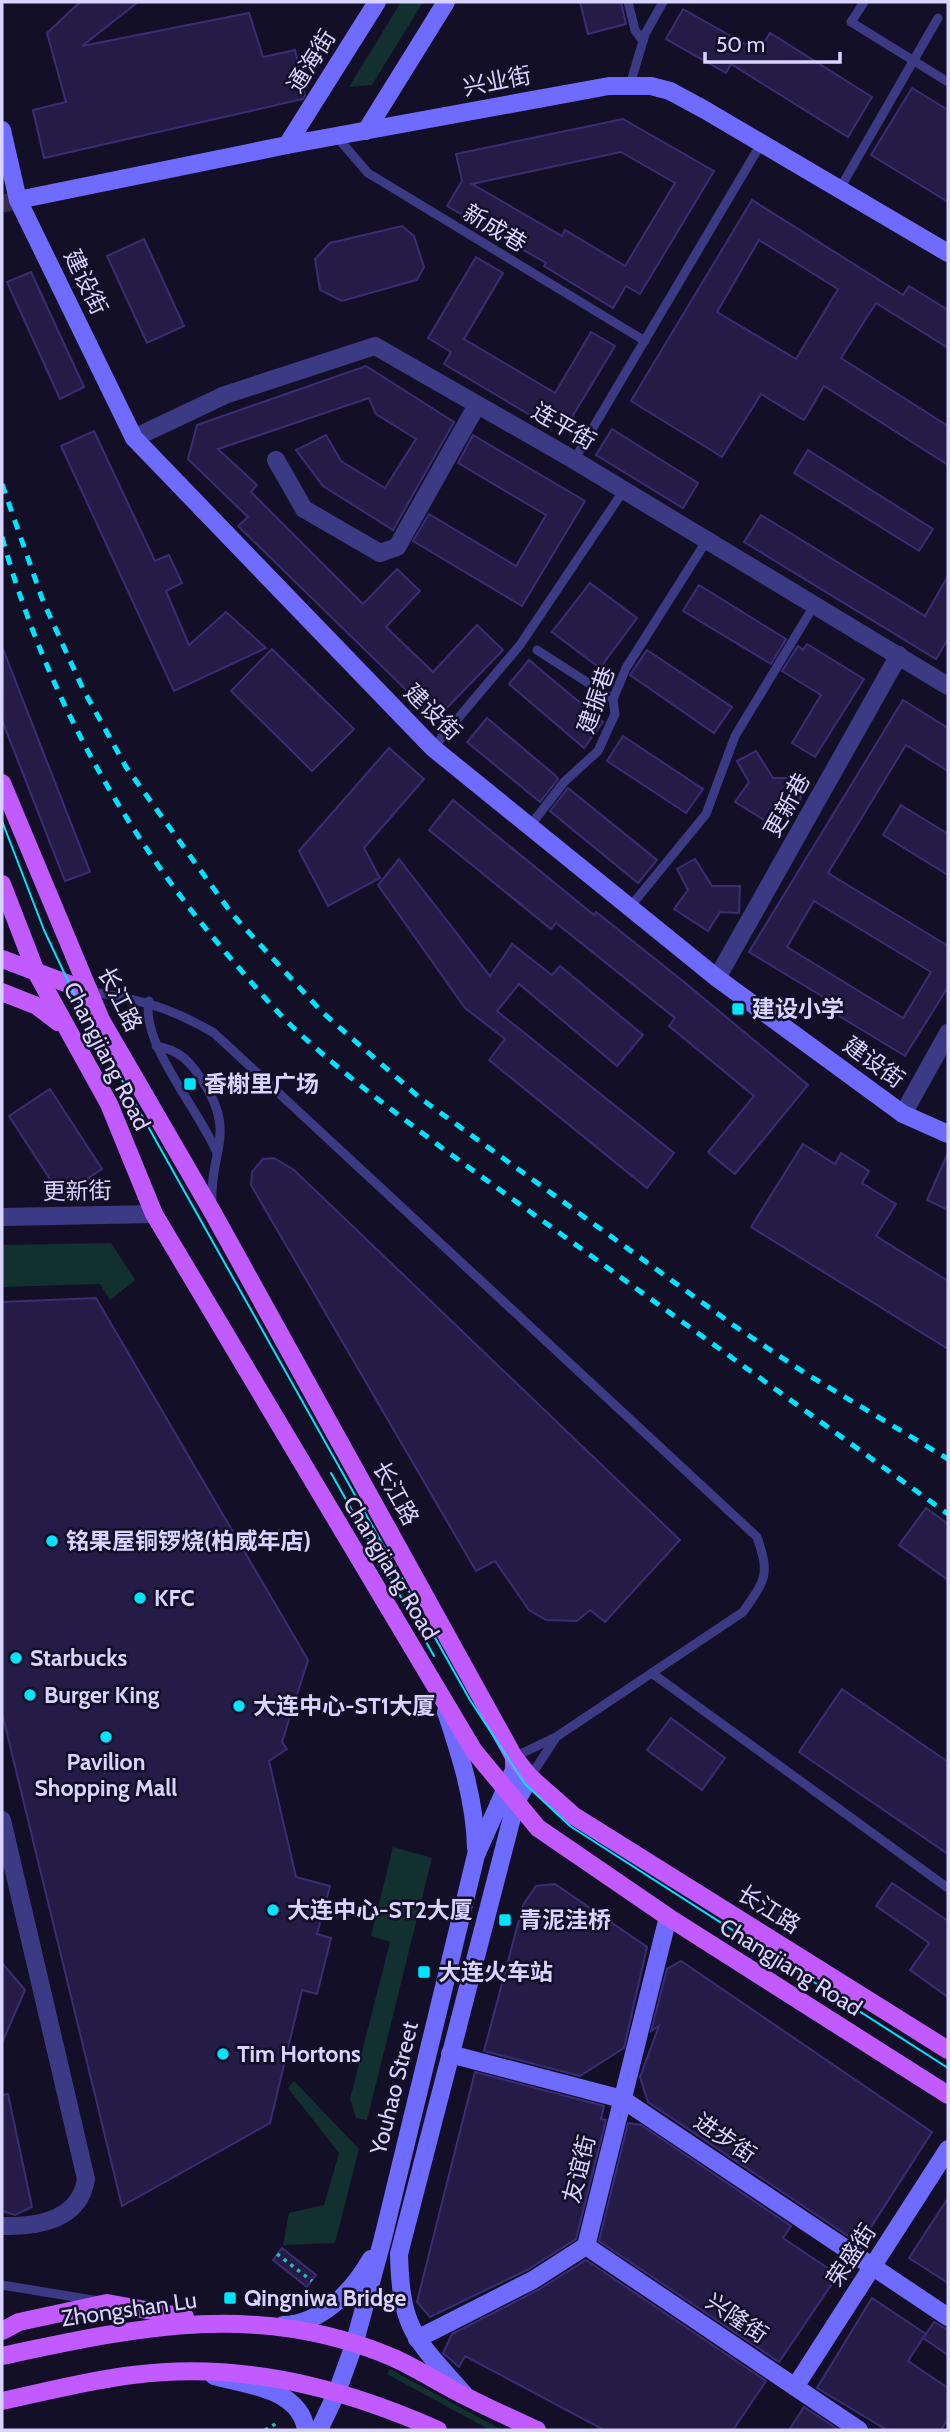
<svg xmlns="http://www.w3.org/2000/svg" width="950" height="2432" viewBox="0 0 950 2432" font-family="Cabin,'Noto Sans SC',sans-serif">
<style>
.green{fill:#12302f}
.building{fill:#241b47;stroke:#3b2d73;stroke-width:2;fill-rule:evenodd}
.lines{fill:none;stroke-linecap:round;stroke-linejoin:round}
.secondary-tunnel{stroke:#312d47;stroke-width:18;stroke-dasharray:18 9;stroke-linecap:butt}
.path{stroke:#2fb8b0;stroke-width:3.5;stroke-dasharray:3.5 5;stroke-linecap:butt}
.lane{stroke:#3d3a85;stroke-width:9}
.street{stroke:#3d3a85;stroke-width:18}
.secondary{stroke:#6f6bff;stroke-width:18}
.primary{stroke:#c25bff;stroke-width:18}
.tram{stroke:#00e5ff;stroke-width:2}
.rail{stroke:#00e5ff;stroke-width:5;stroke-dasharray:10 9;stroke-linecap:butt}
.poi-dot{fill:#00e5ff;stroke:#130f26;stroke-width:2.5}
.labels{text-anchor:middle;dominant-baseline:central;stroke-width:5;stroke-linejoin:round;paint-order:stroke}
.street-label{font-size:23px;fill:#d9d4ff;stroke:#130f26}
.poi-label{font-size:23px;font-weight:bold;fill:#d9d4ff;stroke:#130f26;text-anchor:start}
</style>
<rect width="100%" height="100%" fill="#130f26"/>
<!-- green -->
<g class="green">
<polygon points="401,2 423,2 372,85 349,87"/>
<polygon points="111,1243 135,1280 110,1300 100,1284 2,1287 2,1245"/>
<polygon points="393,1847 432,1858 367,2120 356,2118 350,2099 390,1942 371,1936"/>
<polygon points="294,2081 359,2149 335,2243 283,2245 289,2213 324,2205 339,2153 288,2088"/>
<polygon points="390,2369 502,2430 490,2430 387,2374"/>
</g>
<!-- building -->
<g class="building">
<polygon points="80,2 138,2 82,46 249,13 263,57 295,50 305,95 303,99 44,158 33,110 66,102 47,33"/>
<polygon points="580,2 621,2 626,24 588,34"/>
<polygon points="683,9 759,52 770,33 872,97 848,137 731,64 726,73 666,39"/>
<polygon points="912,88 948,110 948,202 871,155"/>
<path d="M623,119L714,171L640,294L626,286L613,308L544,266L546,263L447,206L462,181L456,154ZM621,152L675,183L625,266L565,230L562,236L472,184Z"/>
<path d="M752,200L903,295L909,286L948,310V348L876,303L841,358L948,426V465L824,386L804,420L761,394L722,457L631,401ZM759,240L838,289L796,359L717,312Z"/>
<polygon points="402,226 414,236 424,267 417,280 342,301 320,290 315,259 330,243"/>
<polygon points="144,239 184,326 147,343 107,256"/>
<polygon points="476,257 503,273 464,339 555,393 591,332 615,346 569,422 547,409 540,421 444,364 451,352 428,338"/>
<polygon points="31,272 84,387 60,399 7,282"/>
<polygon points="366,366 454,422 393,530 323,486 296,450 326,435 341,461 385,488 416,439 376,414 369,398 218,449 257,485 251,492 363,604 397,569 420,591 386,627 433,672 477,625 503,650 436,719 238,526 248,517 188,459 197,425"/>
<polygon points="612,429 698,483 683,508 596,455"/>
<polygon points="94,431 155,561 169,555 182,583 166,591 189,645 226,612 266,648 174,691 61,446"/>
<polygon points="473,435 585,501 522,606 413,541 429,514 516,566 546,515 458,463"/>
<polygon points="808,450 933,529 919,551 794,473"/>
<polygon points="761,515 925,616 948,576 948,639 936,659 744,542"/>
<polygon points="590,583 637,618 600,668 552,632"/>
<polygon points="699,585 786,639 771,664 683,611"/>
<polygon points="807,644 864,679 815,757 792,743 821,695 782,671 798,646 803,650"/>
<polygon points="3,649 90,872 65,881 2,720"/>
<polygon points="272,649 354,729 312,771 231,691"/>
<polygon points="647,650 732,707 714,733 630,675"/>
<polygon points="529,660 603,722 584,748 509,684"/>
<path d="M903,700L948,728V771L906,745L828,873L948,946V987L905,1056L839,1016L843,1009L749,952ZM814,901L931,972L903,1018L787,947Z"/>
<polygon points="487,718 556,776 558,779 540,802 467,742"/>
<polygon points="623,736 703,789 686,813 607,761"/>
<polygon points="389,748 424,779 364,848 380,878 328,906 299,851"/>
<polygon points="756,751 773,778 802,778 800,805 781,804 769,823 735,802 749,782 737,761"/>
<polygon points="568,788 657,860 638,883 550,811"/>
<polygon points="453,800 594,915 596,912 684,982 808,1085 735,1174 708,1152 754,1096 669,1026 675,1018 556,923 551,929 429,830"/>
<polygon points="901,805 948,834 948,875 883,835"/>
<polygon points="399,859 490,976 512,944 552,975 560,966 643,1035 617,1066 519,984 497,1011 674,1153 647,1188 489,1060 505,1039 465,1008 378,885"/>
<polygon points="695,859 712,886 740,886 739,913 720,912 708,931 674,909 688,890 677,869"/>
<polygon points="50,1089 102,1169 61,1196 9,1116"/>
<polygon points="803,1144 835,1164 841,1153 869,1171 862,1183 896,1204 876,1236 948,1281 948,1349 751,1227"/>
<polygon points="948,1153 948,1210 927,1200"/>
<polygon points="274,1158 294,1170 680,1540 605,1622 590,1610 577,1621 546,1620 529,1610 495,1561 476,1571 251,1185 252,1172 263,1159"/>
<polygon points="96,1298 308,1660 282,1742 287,1749 269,1761 296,1877 330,1886 317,1934 331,1938 317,1994 302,1990 270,2123 122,2206 2,1713 2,1302"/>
<polygon points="926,1508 948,1524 948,1580 899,1545"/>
<polygon points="842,1689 948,1762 948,1854 799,1752"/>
<polygon points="671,1718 725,1758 702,1790 647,1750"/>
<polygon points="892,1883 948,1921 948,1997 910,1970 929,1943 876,1906"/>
<polygon points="555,1884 647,1947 624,2048 580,2076 484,2051 523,1905 536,1886"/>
<polygon points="681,1961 932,2132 860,2244 648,2102 640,2077 659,2026 651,2031 667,1969"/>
<polygon points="2,1963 25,1990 2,2043"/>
<polygon points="475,2072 604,2106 601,2119 606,2120 576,2239 527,2270 430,2317 417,2302"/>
<polygon points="8,2094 32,2207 15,2215 2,2211 2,2095"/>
<polygon points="628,2123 641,2125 791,2226 783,2238 838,2275 779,2362 599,2241"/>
<polygon points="948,2198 948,2283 909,2258"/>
<polygon points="282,2248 316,2275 307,2287 273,2260"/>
<polygon points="586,2260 766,2381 733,2430 604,2430 465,2356 459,2367 443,2353 452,2334 538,2290"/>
<polygon points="872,2298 926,2334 924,2337 934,2322 948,2330 948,2355 923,2338 908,2361 948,2388 948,2419 941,2430 887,2430 817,2388"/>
<polygon points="804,2407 839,2430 789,2430"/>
</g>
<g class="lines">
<!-- secondary-tunnel -->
<polyline class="secondary-tunnel" points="2,204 18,200"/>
<!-- path -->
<g class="path">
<polyline points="277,2254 312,2281"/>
<polyline points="265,2430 277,2423"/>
</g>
<!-- lane -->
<g class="lane">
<polyline points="628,2 635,30 643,41"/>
<polyline points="864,2 851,22 948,82"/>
<polyline points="630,85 645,34 663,2"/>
<polyline points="336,136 368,173 645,341"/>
<polyline points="839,190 938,18"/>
<polyline points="574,460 762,142"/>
<polyline points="537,650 613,699"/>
<polyline points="433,748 520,645 624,490"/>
<polyline points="530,826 564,782 598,751 615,714 613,699 626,668 707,540"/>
<polyline points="630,907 706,814 735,736 815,604"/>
<path d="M88,991C140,1000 168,1006 214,1033L757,1537C770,1575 766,1579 743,1612L556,1737L514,1757"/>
<path d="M149,1001C140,1043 200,1111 217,1153"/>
<path d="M156,1046C179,1050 189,1060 202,1080C238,1135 209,1150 212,1205"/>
<polyline points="653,1674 948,1888"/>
<polyline points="530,1777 555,1739"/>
<polyline points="2,2285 99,2301"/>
</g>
<!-- street -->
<g class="street">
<polyline points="134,438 225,395 375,346 574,460 948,686"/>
<polyline points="276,460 304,509 380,553 397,547 477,405"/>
<polyline points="717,978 899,655"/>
<polyline points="903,1114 948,1033"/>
<polyline points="2,1217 154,1214"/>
<path d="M2,1820L86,2179C80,2220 38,2227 2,2226"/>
</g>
<!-- secondary -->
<g class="secondary">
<polyline points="2,130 18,200 134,438 433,748 717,978 903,1114 948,1134"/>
<polyline points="366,131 446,2"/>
<polyline points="287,145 377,2"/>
<polyline points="18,200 287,145 609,86 651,86 670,91 705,110 948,253"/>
<path d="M446,1712C461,1757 475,1801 476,1848"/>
<polyline points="450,2054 622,2099 948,2317"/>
<polyline points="586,2246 859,2430"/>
<path d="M283,2325C321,2324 353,2291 371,2259"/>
<polyline points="417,2339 533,2280 586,2246 668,1917"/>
<path d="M214,2376C248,2385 300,2389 306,2430"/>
<polyline points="795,2387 948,2149"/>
<path d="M464,2394C415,2338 401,2331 399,2254L516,1802L530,1777"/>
<polyline points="319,2430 337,2392 354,2345 383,2238 476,1855 514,1770 514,1757"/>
</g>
<!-- primary -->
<g class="primary">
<polyline points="2,783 101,1020 213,1213 514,1757 530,1777 574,1816 948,2050"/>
<polyline points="2,884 36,972 109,1104 154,1214 474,1751 538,1828 668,1917 948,2095"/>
<polyline points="2,959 87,991"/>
<polyline points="2,992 37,1006 58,1022"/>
<polyline points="2,2331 19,2322 107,2303 185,2317"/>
<path d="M2,2356C138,2327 259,2300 394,2358C418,2369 441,2384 465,2396C488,2408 513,2419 537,2430"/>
<path d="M2,2401C45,2392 89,2380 133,2375C240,2361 341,2387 438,2430"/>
</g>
<!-- tram -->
<g class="tram">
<polyline points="2,821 44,930 77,1000 470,1700 525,1784 570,1826 948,2068"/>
<polyline points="331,1473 434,1656"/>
</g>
<!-- rail -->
<g class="rail">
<polyline points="2,484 43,601 83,689 126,767 232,914 322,1012 420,1098 736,1327 805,1373 948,1459"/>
<path d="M2,537C46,695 126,838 233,961C254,985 274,1010 297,1031C343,1074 392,1110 442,1148L948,1514"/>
</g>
</g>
<!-- markers -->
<g class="poi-dot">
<rect x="731" y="1002" width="14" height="14" rx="3.5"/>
<rect x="183" y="1077" width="14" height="14" rx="3.5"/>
<circle cx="52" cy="1541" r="7"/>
<circle cx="140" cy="1598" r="7"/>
<circle cx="16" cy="1658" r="7"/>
<circle cx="30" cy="1695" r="7"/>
<circle cx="239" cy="1706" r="7"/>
<circle cx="106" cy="1737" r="7"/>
<circle cx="273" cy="1910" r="7"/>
<rect x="498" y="1913" width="14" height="14" rx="3.5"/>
<rect x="417" y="1965" width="14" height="14" rx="3.5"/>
<circle cx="223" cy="2054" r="7"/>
<rect x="223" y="2291" width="14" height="14" rx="3.5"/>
</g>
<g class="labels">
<!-- street labels -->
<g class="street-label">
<text transform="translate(311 61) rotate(-58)">通海街</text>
<text transform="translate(497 81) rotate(-11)">兴业街</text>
<text transform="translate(495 228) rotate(31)">新成巷</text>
<text transform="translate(86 282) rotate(64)">建设街</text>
<text transform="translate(564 426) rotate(30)">连平街</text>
<text transform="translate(596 700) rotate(-71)">建振巷</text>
<text transform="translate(433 712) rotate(44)">建设街</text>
<text transform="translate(787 805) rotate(-61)">更新巷</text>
<text transform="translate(120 999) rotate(63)">长江路</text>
<text transform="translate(107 1056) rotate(63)">Changjiang Road</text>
<text transform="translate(874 1062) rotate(36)">建设街</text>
<text transform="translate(77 1191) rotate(-1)">更新街</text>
<text transform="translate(396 1493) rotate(61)">长江路</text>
<text transform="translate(391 1568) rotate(59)">Changjiang Road</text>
<text transform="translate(769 1909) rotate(32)">长江路</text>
<text transform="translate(791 1967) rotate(32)">Changjiang Road</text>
<text transform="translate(394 2088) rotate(-76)">Youhao Street</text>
<text transform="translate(725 2138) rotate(34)">进步街</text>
<text transform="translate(579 2169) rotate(-76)">友谊街</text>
<text transform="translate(851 2255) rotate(-57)">荣盛街</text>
<text transform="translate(129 2309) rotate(-8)">Zhongshan Lu</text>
<text transform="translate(737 2318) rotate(34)">兴隆街</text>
</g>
<!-- poi labels -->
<g class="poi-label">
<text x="752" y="1009">建设小学</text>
<text x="204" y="1084">香榭里广场</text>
<text x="66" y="1541">铭果屋铜锣烧(柏威年店)</text>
<text x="154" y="1598">KFC</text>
<text x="30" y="1658">Starbucks</text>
<text x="44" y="1695">Burger King</text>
<text x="253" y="1706">大连中心-ST1大厦</text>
<text x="106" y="1762" text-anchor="middle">Pavilion<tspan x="106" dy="26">Shopping Mall</tspan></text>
<text x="287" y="1910">大连中心-ST2大厦</text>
<text x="519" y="1920">青泥洼桥</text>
<text x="438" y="1972">大连火车站</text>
<text x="237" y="2054">Tim Hortons</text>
<text x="244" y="2298">Qingniwa Bridge</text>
</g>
</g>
<!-- border -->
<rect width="950" height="2432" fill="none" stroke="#d9d4ff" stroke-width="7"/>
<!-- scale -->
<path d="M705 52v10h135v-10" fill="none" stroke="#d9d4ff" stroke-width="3.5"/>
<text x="716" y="52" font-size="21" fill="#d9d4ff" stroke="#130f26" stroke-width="5" paint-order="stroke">50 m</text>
</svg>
